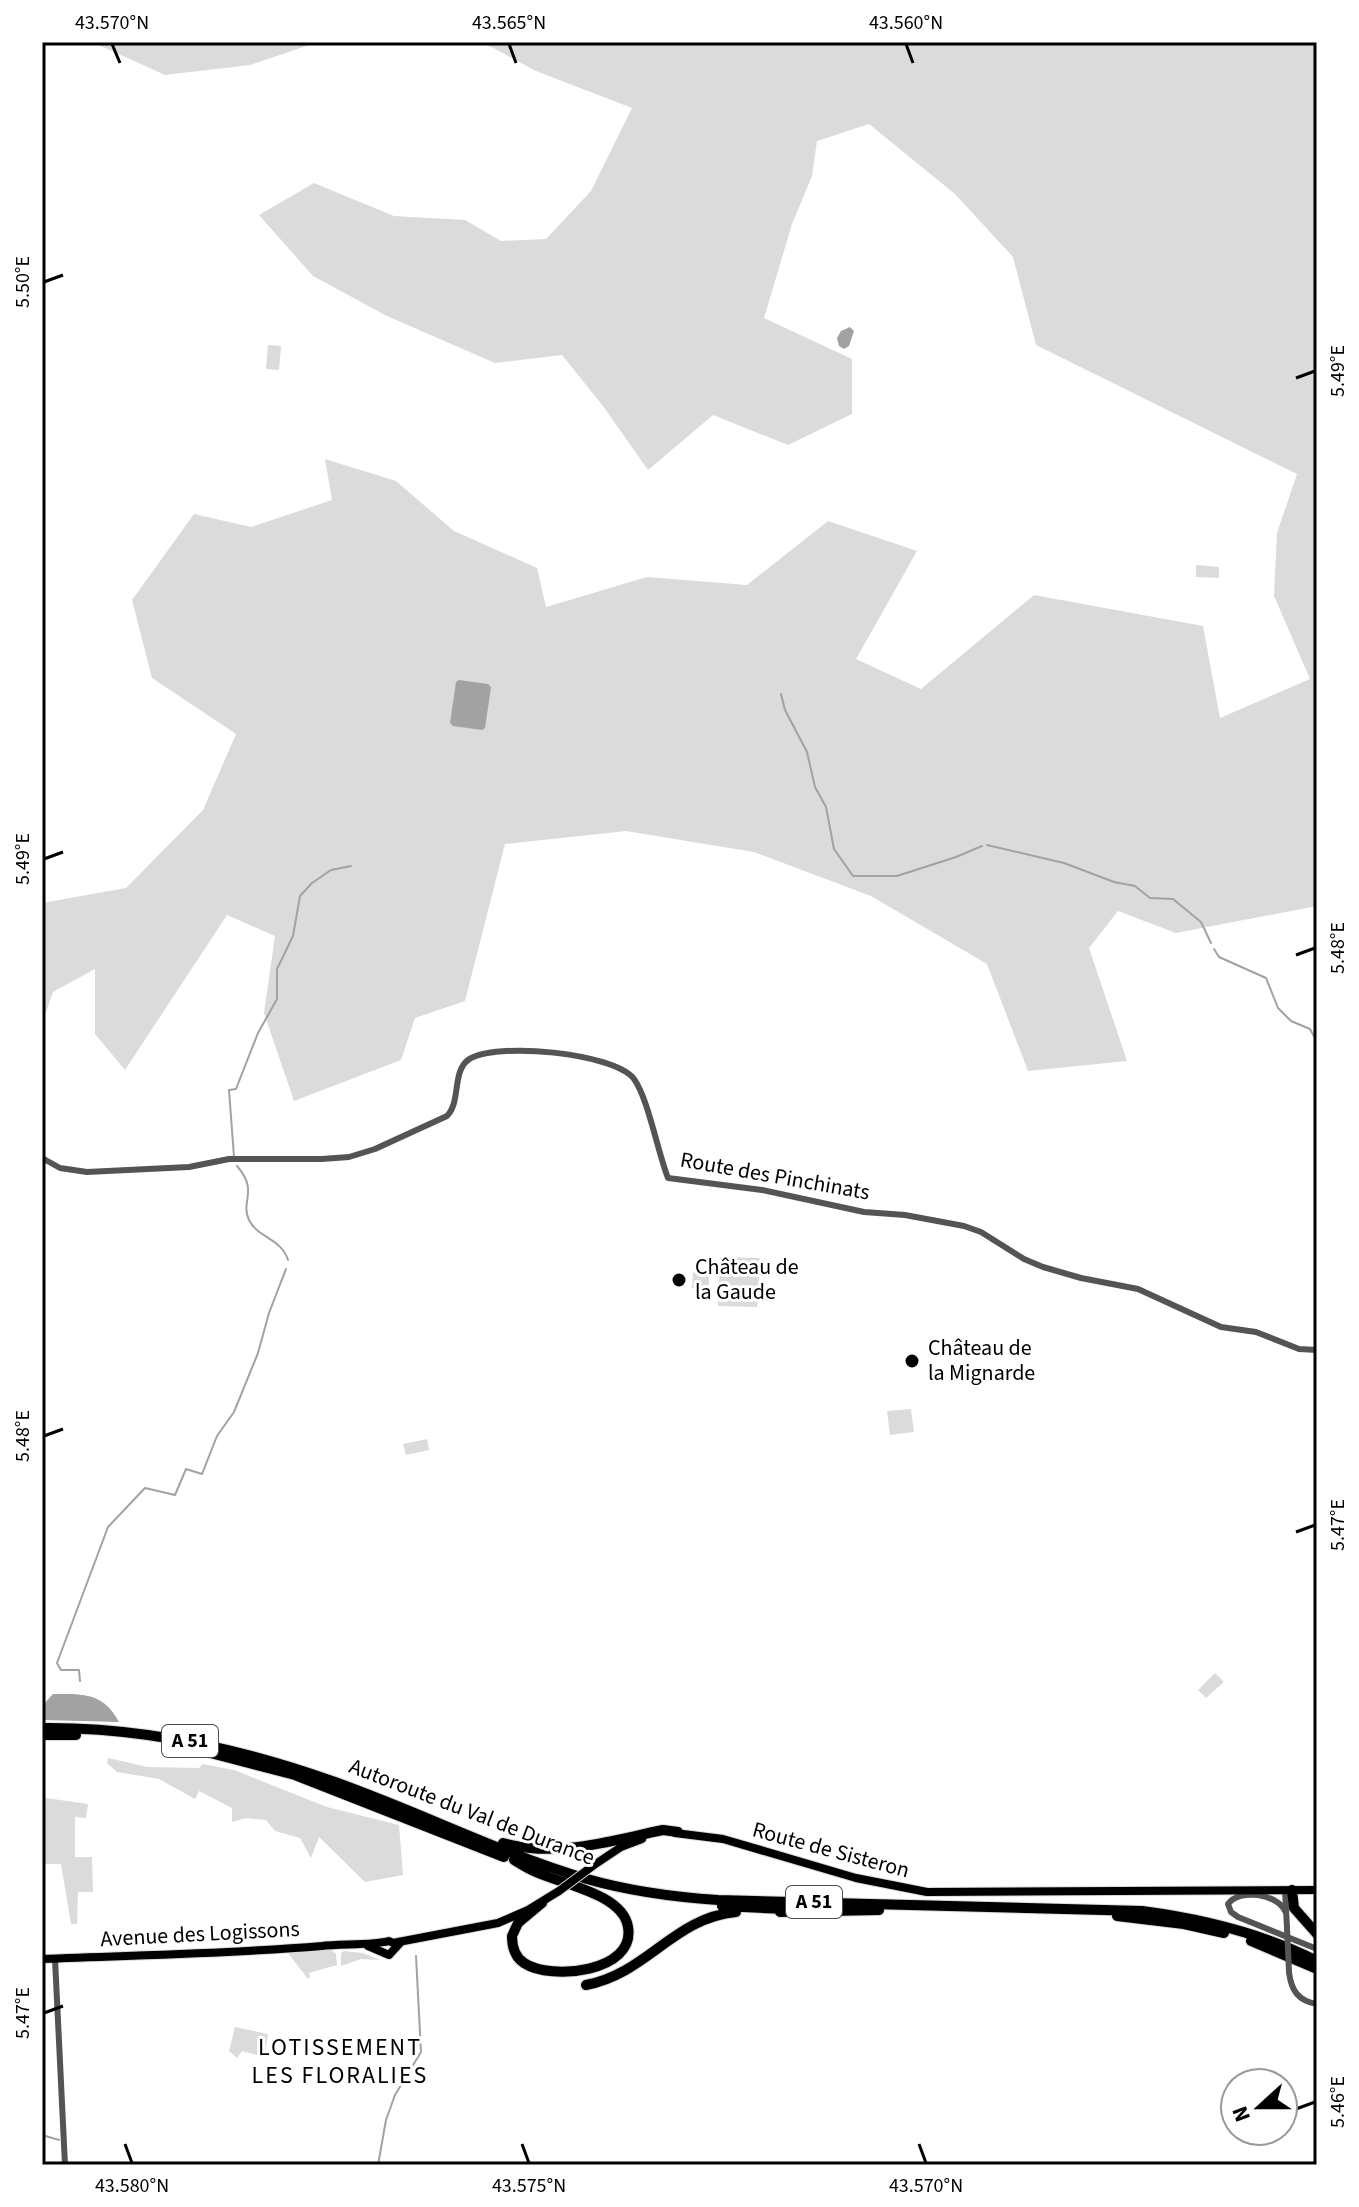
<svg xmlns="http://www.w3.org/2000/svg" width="1359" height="2207" viewBox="0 0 1359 2207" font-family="'Source Sans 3',sans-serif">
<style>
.green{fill:#dbdbdb}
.water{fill:#a2a2a2}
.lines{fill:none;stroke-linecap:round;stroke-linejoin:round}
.stream{stroke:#a2a2a2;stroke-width:2}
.major-casing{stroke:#dbdbdb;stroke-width:10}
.highway-casing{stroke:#dbdbdb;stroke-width:12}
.minor{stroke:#545454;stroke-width:6}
.major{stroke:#000;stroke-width:8}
.highway{stroke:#000;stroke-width:10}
.major-bridge-casing{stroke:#dbdbdb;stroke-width:10;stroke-linecap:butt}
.minor-bridge{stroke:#545454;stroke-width:6}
.major-bridge{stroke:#000;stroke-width:8}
.ticks{fill:none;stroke:#000;stroke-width:3}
.poi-dot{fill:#000;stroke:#fff;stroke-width:3}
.labels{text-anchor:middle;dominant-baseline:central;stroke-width:6;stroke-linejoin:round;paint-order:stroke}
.shield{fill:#fff;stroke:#4c4c4c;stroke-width:2}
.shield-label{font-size:20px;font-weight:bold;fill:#000}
.street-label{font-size:22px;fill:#000;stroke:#fff}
.poi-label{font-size:22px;fill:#000;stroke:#fff;text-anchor:start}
.neighbourhood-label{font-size:24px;letter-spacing:2px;fill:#000;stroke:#fff}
.neatline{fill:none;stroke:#000;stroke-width:3}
.ticks-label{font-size:20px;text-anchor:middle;fill:#000}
</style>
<rect width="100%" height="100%" fill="#fff"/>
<!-- green -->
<g class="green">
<polygon points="92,42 318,42 250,65 165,75"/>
<polygon points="482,42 1317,42 1317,906 1176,933 1118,911 1089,948 1127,1061 1028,1071 987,964 871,896 754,852 626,831 505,844 465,1001 415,1018 401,1060 294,1101 264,1013 275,936 227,915 125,1070 95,1034 95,969 53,992 42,1024 42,903 126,888 203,810 236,734 152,678 132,600 194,514 251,527 332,500 325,459 396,481 454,531 537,568 546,607 647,577 747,585 828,521 917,551 856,659 921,689 1034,595 1203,626 1220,718 1310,679 1274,596 1277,533 1297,474 1036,345 1013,257 955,194 869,124 817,141 812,176 792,224 764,318 852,359 852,414 788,445 713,415 648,470 603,406 562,355 495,363 387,316 313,276 259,215 314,183 394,216 465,220 501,241 546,239 591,191 632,108 536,71"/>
<polygon points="268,345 281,346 279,370 266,369"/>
<polygon points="1196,565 1219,567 1219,578 1196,577"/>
<polygon points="720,1257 760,1258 757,1307 718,1306"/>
<polygon points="693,1272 709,1273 709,1289 692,1288"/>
<polygon points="911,1409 914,1432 890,1435 887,1411"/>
<polygon points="427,1439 429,1450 406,1455 403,1444"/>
<polygon points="1215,1673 1224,1682 1206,1698 1198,1690"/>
<polygon points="108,1758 148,1767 199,1768 203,1764 234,1770 327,1807 399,1825 403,1875 365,1882 319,1837 311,1858 300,1838 275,1831 266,1820 246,1818 232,1822 232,1808 199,1791 195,1799 159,1779 117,1772 107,1763"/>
<polygon points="46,1798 88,1804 86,1818 75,1817 75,1857 92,1857 93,1892 78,1892 77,1924 71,1924 61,1864 43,1864 42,1819"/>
<polygon points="331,1950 336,1954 337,1965 309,1973 310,1977 308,1979 288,1953"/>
<polygon points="344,1951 363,1953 380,1960 361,1959 341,1966 341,1953"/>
<polygon points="235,2027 268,2034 264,2057 242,2051 237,2058 229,2051"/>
</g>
<!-- water -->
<g class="water">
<polygon points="850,327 854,331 849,346 844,349 839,346 837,338 841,331"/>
<polygon points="459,680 488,684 491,687 485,728 482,730 453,726 450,723 456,682"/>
<path d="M53,1694C83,1694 103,1692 119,1722L42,1720V1706Z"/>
</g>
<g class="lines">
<!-- stream -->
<g class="stream">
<polyline points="781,694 785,710 807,752 815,787 826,807 834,849 853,876 897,876 956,857 982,846"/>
<polyline points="987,845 1064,863 1114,882 1135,886 1150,898 1173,899 1201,922 1211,943"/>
<polyline points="1214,949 1219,957 1266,978 1278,1008 1291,1021 1310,1029 1317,1042"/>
<polyline points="234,1157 229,1090 236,1089 258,1033 277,999 277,969 293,936 300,896 312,883 331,870 351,866"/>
<path d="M237,1166C259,1191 240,1201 249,1220C257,1237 282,1239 288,1260"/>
<polyline points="80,1681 79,1670 61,1670 57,1663 108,1527 145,1488 175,1495 186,1469 202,1474 217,1436 234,1412 258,1353 269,1313 286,1269"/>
<polyline points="42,2135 59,2140"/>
<polyline points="378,2165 386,2120 395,2095 421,2052 416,1956"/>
</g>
<!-- major casing -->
<g class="major-casing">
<g id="major">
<polyline points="675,1833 723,1839 856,1878 927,1892 1317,1890"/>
<polyline points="594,1865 621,1847 642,1839"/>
<polyline points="368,1946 389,1955 400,1943"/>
<path d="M42,1959C135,1955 229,1954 322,1946C339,1944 376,1945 389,1941L393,1943L498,1923L528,1910L559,1891"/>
</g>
</g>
<!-- highway casing -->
<g class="highway-casing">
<g id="highway">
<path d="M42,1728C141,1727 239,1748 332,1781C418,1811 499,1853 587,1879C629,1891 673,1897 718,1900L1142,1911C1203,1919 1262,1933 1317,1961"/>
<polyline points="42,1735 76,1735"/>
<polyline points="199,1750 295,1775 504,1857"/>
<path d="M503,1843C557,1858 609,1841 663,1830L678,1832"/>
<path d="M514,1860C521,1864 528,1869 536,1872C562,1884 623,1894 628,1927C636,1972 551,1981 524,1963C515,1957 512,1947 512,1936L518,1923L542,1903"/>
<polyline points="1292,1890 1294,1908 1317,1934"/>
<polyline points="722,1906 786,1909"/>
<polyline points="780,1912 879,1910"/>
<polyline points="1117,1916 1184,1924 1224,1933"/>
<polyline points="1251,1941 1317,1969"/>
<path d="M586,1985C648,1973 673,1918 736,1912"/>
</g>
</g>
<!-- minor -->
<g class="minor">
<path d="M42,1158L60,1168L87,1172L189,1167L229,1159H322L349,1157L375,1149L447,1116C461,1102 452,1072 468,1060C494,1041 615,1053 634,1079C648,1098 658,1153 668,1178L762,1190L864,1212L905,1215L964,1226L981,1232L1024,1259L1043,1267L1081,1278L1138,1289L1221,1327L1256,1332L1299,1349L1317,1350"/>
<polyline points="42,1648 42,1671"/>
<polyline points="1285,1890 1287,1928"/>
<path d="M1285,1911C1277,1894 1240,1888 1228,1904L1231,1912L1238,1917L1317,1949"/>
<polyline points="55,1959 65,2165"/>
<path d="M1289,1972C1291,1990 1298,2001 1317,2004"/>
</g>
<!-- major -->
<use href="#major" class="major"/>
<!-- highway -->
<use href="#highway" class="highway"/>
<!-- major-bridge casing -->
<g class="major-bridge-casing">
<polyline id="major-bridge" points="559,1891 594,1865"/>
</g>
<!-- minor-bridge -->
<polyline class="minor-bridge" points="1287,1928 1289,1972"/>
<!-- major-bridge -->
<use href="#major-bridge" class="major-bridge"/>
</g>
<!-- ticks -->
<path class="ticks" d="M112,44L120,63M509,44L516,63M906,44L913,63M44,282L63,275M1296,378L1315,371M44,859L63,852M1296,955L1315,948M44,1436L63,1429M1296,1532L1315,1525M44,2013L63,2006M1296,2109L1315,2102M125,2144L132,2163M522,2144L529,2163M919,2144L926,2163"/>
<!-- markers -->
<g class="poi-dot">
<circle cx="679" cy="1280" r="8"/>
<circle cx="912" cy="1361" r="8"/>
</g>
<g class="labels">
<!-- shield labels -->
<g class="shield">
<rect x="162" y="1725" width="56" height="32" rx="6"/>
<rect x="786" y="1886" width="56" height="32" rx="6"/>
</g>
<g class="shield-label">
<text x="190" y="1741">A 51</text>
<text x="814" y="1902">A 51</text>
</g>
<!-- street labels -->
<g class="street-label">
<text transform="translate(775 1176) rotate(10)">Route des Pinchinats</text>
<text transform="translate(472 1812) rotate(21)">Autoroute du Val de Durance</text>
<text transform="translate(831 1850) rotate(15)">Route de Sisteron</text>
<text transform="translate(200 1934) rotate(-3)">Avenue des Logissons</text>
</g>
<!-- poi labels -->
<g class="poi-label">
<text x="695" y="1267">Château de<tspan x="695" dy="25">la Gaude</tspan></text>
<text x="928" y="1348">Château de<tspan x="928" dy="25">la Mignarde</tspan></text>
</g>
<!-- neighbourhood labels -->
<g class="neighbourhood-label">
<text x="340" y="2047">LOTISSEMENT<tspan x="340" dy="28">LES FLORALIES</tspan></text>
</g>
</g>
<!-- border -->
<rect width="1359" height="2207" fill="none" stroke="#ffffff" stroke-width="88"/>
<!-- north arrow -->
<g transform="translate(1259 2107) rotate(249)"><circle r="38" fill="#ffffff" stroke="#999999" stroke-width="2"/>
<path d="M0-6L14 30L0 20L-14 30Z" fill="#000000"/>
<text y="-12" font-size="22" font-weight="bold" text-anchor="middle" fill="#000000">N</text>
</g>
<rect x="44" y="44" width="1271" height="2119" class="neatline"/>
<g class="ticks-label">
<text x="112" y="29">43.570°N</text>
<text x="509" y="29">43.565°N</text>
<text x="906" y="29">43.560°N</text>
<text transform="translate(22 282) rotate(-90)" y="7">5.50°E</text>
<text transform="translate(1337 371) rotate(-90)" y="7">5.49°E</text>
<text transform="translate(22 859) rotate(-90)" y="7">5.49°E</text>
<text transform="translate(1337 948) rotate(-90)" y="7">5.48°E</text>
<text transform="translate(22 1436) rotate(-90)" y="7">5.48°E</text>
<text transform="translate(1337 1525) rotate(-90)" y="7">5.47°E</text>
<text transform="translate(22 2013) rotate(-90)" y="7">5.47°E</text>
<text transform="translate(1337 2102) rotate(-90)" y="7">5.46°E</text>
<text x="132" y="2192">43.580°N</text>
<text x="529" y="2192">43.575°N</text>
<text x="926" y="2192">43.570°N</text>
</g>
</svg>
